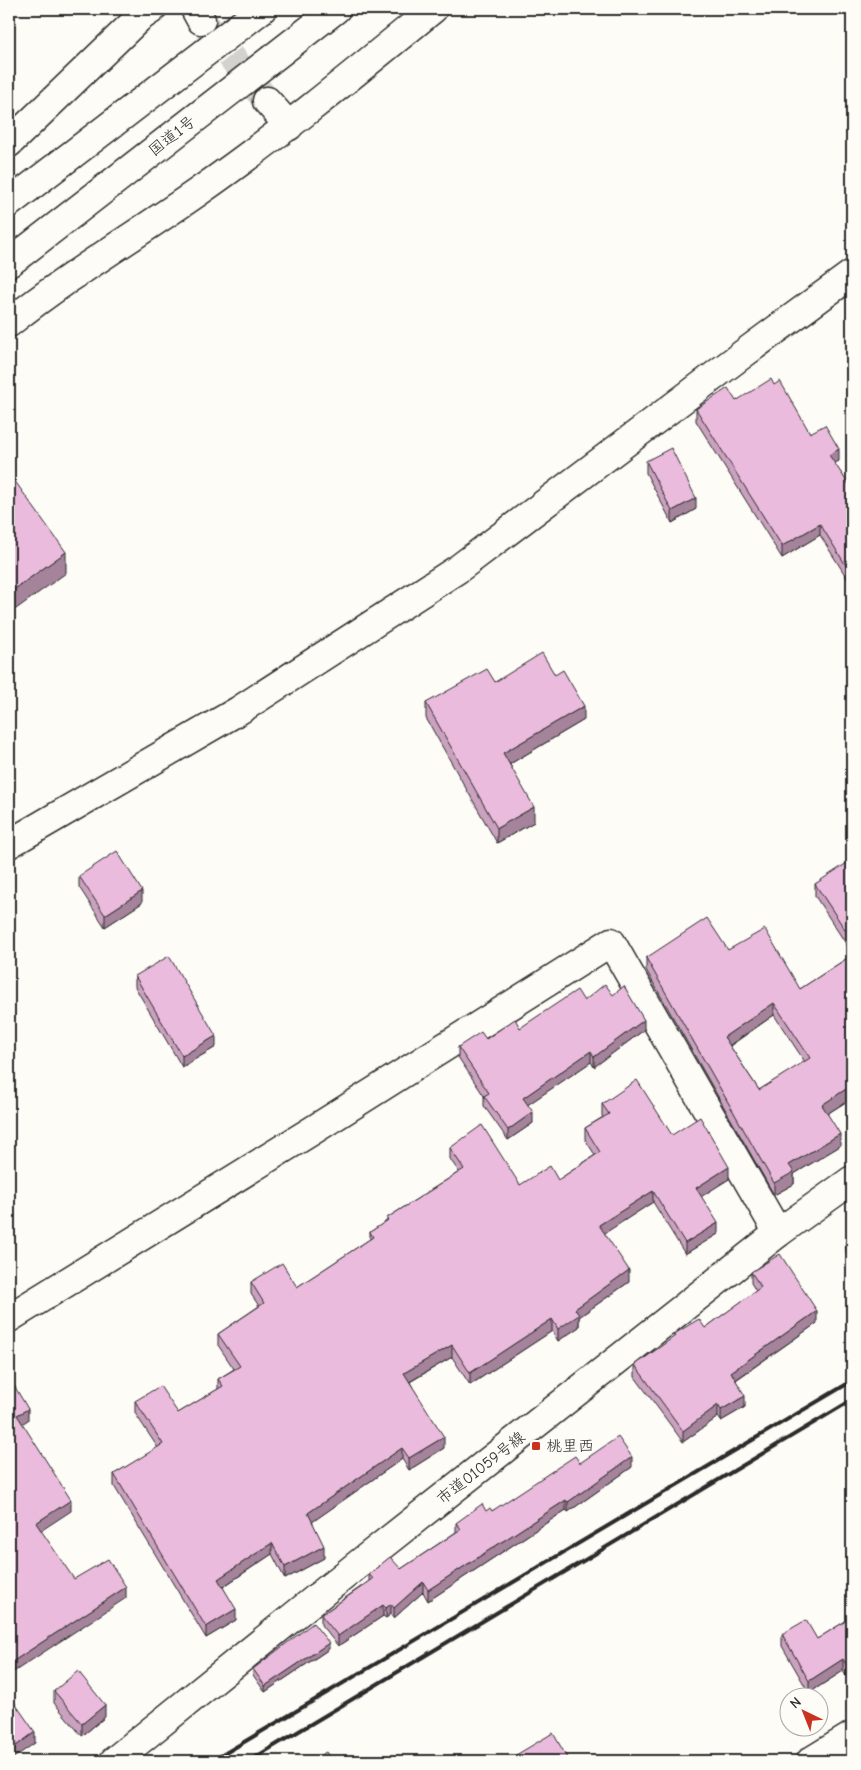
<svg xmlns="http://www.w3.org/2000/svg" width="861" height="1770" viewBox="0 0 861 1770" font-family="'Comic Neue','Klee One',sans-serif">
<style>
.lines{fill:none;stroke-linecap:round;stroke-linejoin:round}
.minor-tunnel{stroke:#d3d2ce;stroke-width:28;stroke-dasharray:28 14;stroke-linecap:butt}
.minor-casing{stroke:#2b2b2b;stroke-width:31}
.highway-casing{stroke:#2b2b2b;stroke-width:31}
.minor{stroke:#fdfcf7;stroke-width:28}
.highway{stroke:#fdfcf7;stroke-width:28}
.rail{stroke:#2b2b2b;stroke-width:4}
.wall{fill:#caa1be;stroke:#2b2b2b;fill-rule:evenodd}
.shaded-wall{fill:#a4839b;stroke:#2b2b2b}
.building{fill:#ebbbdd;stroke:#2b2b2b;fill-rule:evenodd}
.poi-dot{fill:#c8321e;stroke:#fdfcf7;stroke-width:2}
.labels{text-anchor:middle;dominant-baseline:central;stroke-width:4;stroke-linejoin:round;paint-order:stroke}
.street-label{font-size:16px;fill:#2b2b2b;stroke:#fdfcf7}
.poi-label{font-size:16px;fill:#2b2b2b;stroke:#fdfcf7;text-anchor:start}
</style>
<rect width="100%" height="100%" fill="#fdfcf7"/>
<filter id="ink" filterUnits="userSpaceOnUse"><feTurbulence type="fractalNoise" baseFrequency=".02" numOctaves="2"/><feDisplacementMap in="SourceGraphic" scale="10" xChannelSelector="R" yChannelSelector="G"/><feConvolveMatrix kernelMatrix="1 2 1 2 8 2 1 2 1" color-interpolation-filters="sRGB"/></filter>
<g filter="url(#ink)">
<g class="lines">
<!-- minor-tunnel -->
<polyline class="minor-tunnel" points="204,23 267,101"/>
<!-- minor casing -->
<g class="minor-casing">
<g id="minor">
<polyline points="195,9 201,20"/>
<polyline points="267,101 289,126"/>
<polyline points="9,143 140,17 152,9"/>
<path d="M9,323C69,275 135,236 198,192C280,135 356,72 433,9"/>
<polyline points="9,844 238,711 458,569 743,354 852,274"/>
<polyline points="9,1318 310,1132 611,942 778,1233"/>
<polyline points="114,1761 361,1562 778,1233 852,1180"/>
<polyline points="811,1761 852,1736"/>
</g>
</g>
<!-- highway casing -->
<g class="highway-casing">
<g id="highway">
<polyline points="9,203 262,9"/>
<polyline points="9,263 336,9"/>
</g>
</g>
<!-- minor -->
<use href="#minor" class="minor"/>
<!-- highway -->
<use href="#highway" class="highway"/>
<!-- rail -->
<g class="rail">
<polyline points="212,1761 852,1381"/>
<polyline points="249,1761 852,1400"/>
</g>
</g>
<!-- wall -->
<g class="wall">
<polygon points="774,385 810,433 839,461 834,463 852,489 852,586 820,535 782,558 696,421 696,409 736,401"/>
<polygon points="646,461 696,509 672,523 646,473"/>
<polygon points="555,675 584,720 510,764 534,822 497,843 426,718 426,703 495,682"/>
<polygon points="852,864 852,953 815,896 815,884"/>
<polygon points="79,876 142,903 105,927 79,887"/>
<path d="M728,950L800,989L852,955V1098L827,1114L840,1146L794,1174V1184L774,1195L646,970V958ZM774,1015L805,1062L759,1090L730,1046Z"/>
<polygon points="135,976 216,1047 182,1067 135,987"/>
<polygon points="584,1001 644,1030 594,1067 591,1062 527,1105 533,1123 508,1140 484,1106 484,1096 458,1057 458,1047 520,1028"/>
<polygon points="602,1104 672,1135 729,1179 701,1196 718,1234 685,1254 653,1202 604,1233 629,1282 579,1317 579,1327 558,1341 552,1331 470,1385 452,1357 410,1382 444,1448 409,1470 402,1459 312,1522 324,1558 285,1579 272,1554 223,1587 236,1620 206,1638 114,1486 114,1474 158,1448 135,1413 135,1401 178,1413 218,1389 218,1379 234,1369 218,1345 218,1334 259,1306 251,1294 251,1282 297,1287 370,1239 370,1232 387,1221 387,1218 459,1172 450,1159 450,1148 520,1185 558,1180 595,1155 585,1139 585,1128 603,1117 602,1116"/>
<polygon points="852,1236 852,1262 846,1252 846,1241"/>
<polygon points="751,1272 817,1323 736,1380 745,1407 721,1421 718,1417 683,1442 635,1377 635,1365 674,1337 674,1334 705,1328 756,1291 751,1283"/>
<polygon points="580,1463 632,1467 568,1512 566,1510 428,1601 423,1592 394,1618 391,1614 386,1618 383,1616 338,1646 321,1625 321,1615 369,1581 369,1574 401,1569 456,1532 456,1523 486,1511 492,1511"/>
<polygon points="852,1617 852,1686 843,1671 809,1693 782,1646 782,1634 817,1639"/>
<polygon points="329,1649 265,1692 253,1675 253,1669"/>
<polygon points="54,1691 105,1717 82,1736 54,1703"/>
<polygon points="516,1755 569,1761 516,1761"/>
</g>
<!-- shaded-wall -->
<g class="shaded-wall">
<polygon points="839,449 839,461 829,466 829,455"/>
<polygon points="696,498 696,509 672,523 672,511"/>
<polygon points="820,524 820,535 782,558 782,546"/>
<polygon points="66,552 66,573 9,614 9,593"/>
<polygon points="584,706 584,720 503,768 503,753"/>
<polygon points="534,807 534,822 497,843 497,828"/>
<polygon points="142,891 142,903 105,927 105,915"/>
<polygon points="774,1003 774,1015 724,1049 724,1037"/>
<polygon points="644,1020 644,1030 594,1067 594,1057"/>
<polygon points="216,1036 216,1047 182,1067 182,1056"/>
<polygon points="591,1051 591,1062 523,1108 523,1098"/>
<polygon points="852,1085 852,1098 822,1117 822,1105"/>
<polygon points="533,1112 533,1123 508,1140 508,1130"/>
<polygon points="840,1134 840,1146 794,1174 794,1184 774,1195 774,1183 789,1165"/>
<polygon points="729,1167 729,1179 696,1200 696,1188"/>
<polygon points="653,1191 653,1202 599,1237 599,1225"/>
<polygon points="718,1223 718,1234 685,1254 685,1243"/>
<polygon points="629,1270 629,1282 579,1317 579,1327 558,1341 558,1329 575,1309"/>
<polygon points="817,1311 817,1323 731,1383 731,1372"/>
<polygon points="552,1319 552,1331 470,1385 470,1373"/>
<polygon points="452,1345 452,1357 404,1385 404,1373"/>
<polygon points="745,1396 745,1407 721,1421 721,1410"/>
<polygon points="718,1405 718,1417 683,1442 683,1431"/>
<polygon points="28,1409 28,1420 17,1427 17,1415"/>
<polygon points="444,1437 444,1448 409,1470 409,1458"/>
<polygon points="402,1448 402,1459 308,1525 308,1513"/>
<polygon points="632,1457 632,1467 568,1512 568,1502"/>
<polygon points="71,1500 71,1511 36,1534 36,1523"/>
<polygon points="566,1500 566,1510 428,1601 428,1590"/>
<polygon points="272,1543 272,1554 218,1590 218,1579"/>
<polygon points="324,1546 324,1558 285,1579 285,1567"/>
<polygon points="423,1582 423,1592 394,1618 394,1608"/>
<polygon points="126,1587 126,1598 9,1675 9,1664"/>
<polygon points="391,1604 391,1614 386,1618 386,1608"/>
<polygon points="383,1605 383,1616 338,1646 338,1636"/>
<polygon points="236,1609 236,1620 206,1638 206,1627"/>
<polygon points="329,1643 329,1649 265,1692 265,1686"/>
<polygon points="843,1659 843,1671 809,1693 809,1681"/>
<polygon points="105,1705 105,1717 82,1736 82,1724"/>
<polygon points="35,1732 35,1743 9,1761 9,1751"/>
</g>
<!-- building -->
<g class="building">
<polygon points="771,379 774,385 780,381 810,433 825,425 839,449 829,455 852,489 852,575 820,524 782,546 696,409 728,388 736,401"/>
<polygon points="671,448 696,498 672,511 646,461"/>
<polygon points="9,473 66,552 9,593"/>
<polygon points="542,653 555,675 563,670 584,706 503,753 534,807 497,828 426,703 487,669 495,682"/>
<polygon points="117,851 142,891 105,915 79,876"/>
<polygon points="850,861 852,864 852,940 815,884"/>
<path d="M707,918L728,950L765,929L800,989L852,955V1085L822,1105L840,1134L789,1165L794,1172L774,1183L646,958ZM774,1003L810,1058L759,1090L724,1037Z"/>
<polygon points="169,956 216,1036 182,1056 135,976"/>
<polygon points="605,984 613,995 624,986 644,1020 594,1057 591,1051 523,1098 533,1112 508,1130 484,1096 489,1093 458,1047 481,1032 486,1039 515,1019 520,1028 577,990 584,1001"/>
<polygon points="637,1080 672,1135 700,1117 729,1167 696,1188 718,1223 685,1243 653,1191 599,1225 629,1270 575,1309 579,1315 558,1329 552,1319 470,1373 452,1345 404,1373 444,1437 409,1458 402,1448 308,1513 324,1546 285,1567 272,1543 218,1579 236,1609 206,1627 114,1474 163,1444 135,1401 160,1386 178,1413 223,1386 218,1379 240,1366 218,1334 264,1303 251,1282 282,1263 297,1287 373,1237 370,1232 388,1220 387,1218 464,1169 450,1148 482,1125 520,1185 550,1166 558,1180 600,1152 585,1128 609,1114 602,1104"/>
<polygon points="852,1236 852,1251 846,1241"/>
<polygon points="780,1254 817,1311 731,1372 745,1396 721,1410 718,1405 683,1431 635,1365 675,1336 674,1334 699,1319 705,1328 761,1287 751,1272"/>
<polygon points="9,1377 28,1409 17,1415 71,1500 36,1523 74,1579 108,1559 126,1587 9,1664"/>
<polygon points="618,1437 632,1457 568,1502 566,1500 428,1590 423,1582 394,1608 391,1604 386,1608 383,1605 338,1636 321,1615 373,1579 369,1574 390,1557 401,1569 461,1529 456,1523 482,1504 486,1511 490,1508 492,1511 575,1456 580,1463"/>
<polygon points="852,1617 852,1674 843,1659 809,1681 782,1634 806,1620 817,1639"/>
<polygon points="313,1623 329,1643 265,1686 253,1669"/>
<polygon points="78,1671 105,1705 82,1724 54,1691"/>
<polygon points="9,1695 35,1732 9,1751"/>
<polygon points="553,1733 569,1761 519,1761 516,1755"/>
<polygon points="326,1752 332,1761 311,1761"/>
</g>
</g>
<!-- markers -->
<rect class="poi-dot" x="531" y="1441" width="10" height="10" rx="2.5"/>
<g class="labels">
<!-- street labels -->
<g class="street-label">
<text transform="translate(172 136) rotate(-38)">国道1号</text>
<text transform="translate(481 1468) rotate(-38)">市道01059号線</text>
</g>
<!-- poi labels -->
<g class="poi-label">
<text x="546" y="1446">桃里西</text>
</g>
</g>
<!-- margin -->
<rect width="861" height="1770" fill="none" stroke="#fdfcf7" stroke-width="30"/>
<rect x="15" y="15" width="831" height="1740" fill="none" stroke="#2b2b2b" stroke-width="2" filter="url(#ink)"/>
<!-- north arrow -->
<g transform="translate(804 1712) rotate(317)"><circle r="24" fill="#fdfcf7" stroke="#a9a8a5"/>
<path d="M0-4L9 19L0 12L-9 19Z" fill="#c8321e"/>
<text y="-8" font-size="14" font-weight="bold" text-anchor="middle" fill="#2b2b2b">N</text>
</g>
</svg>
